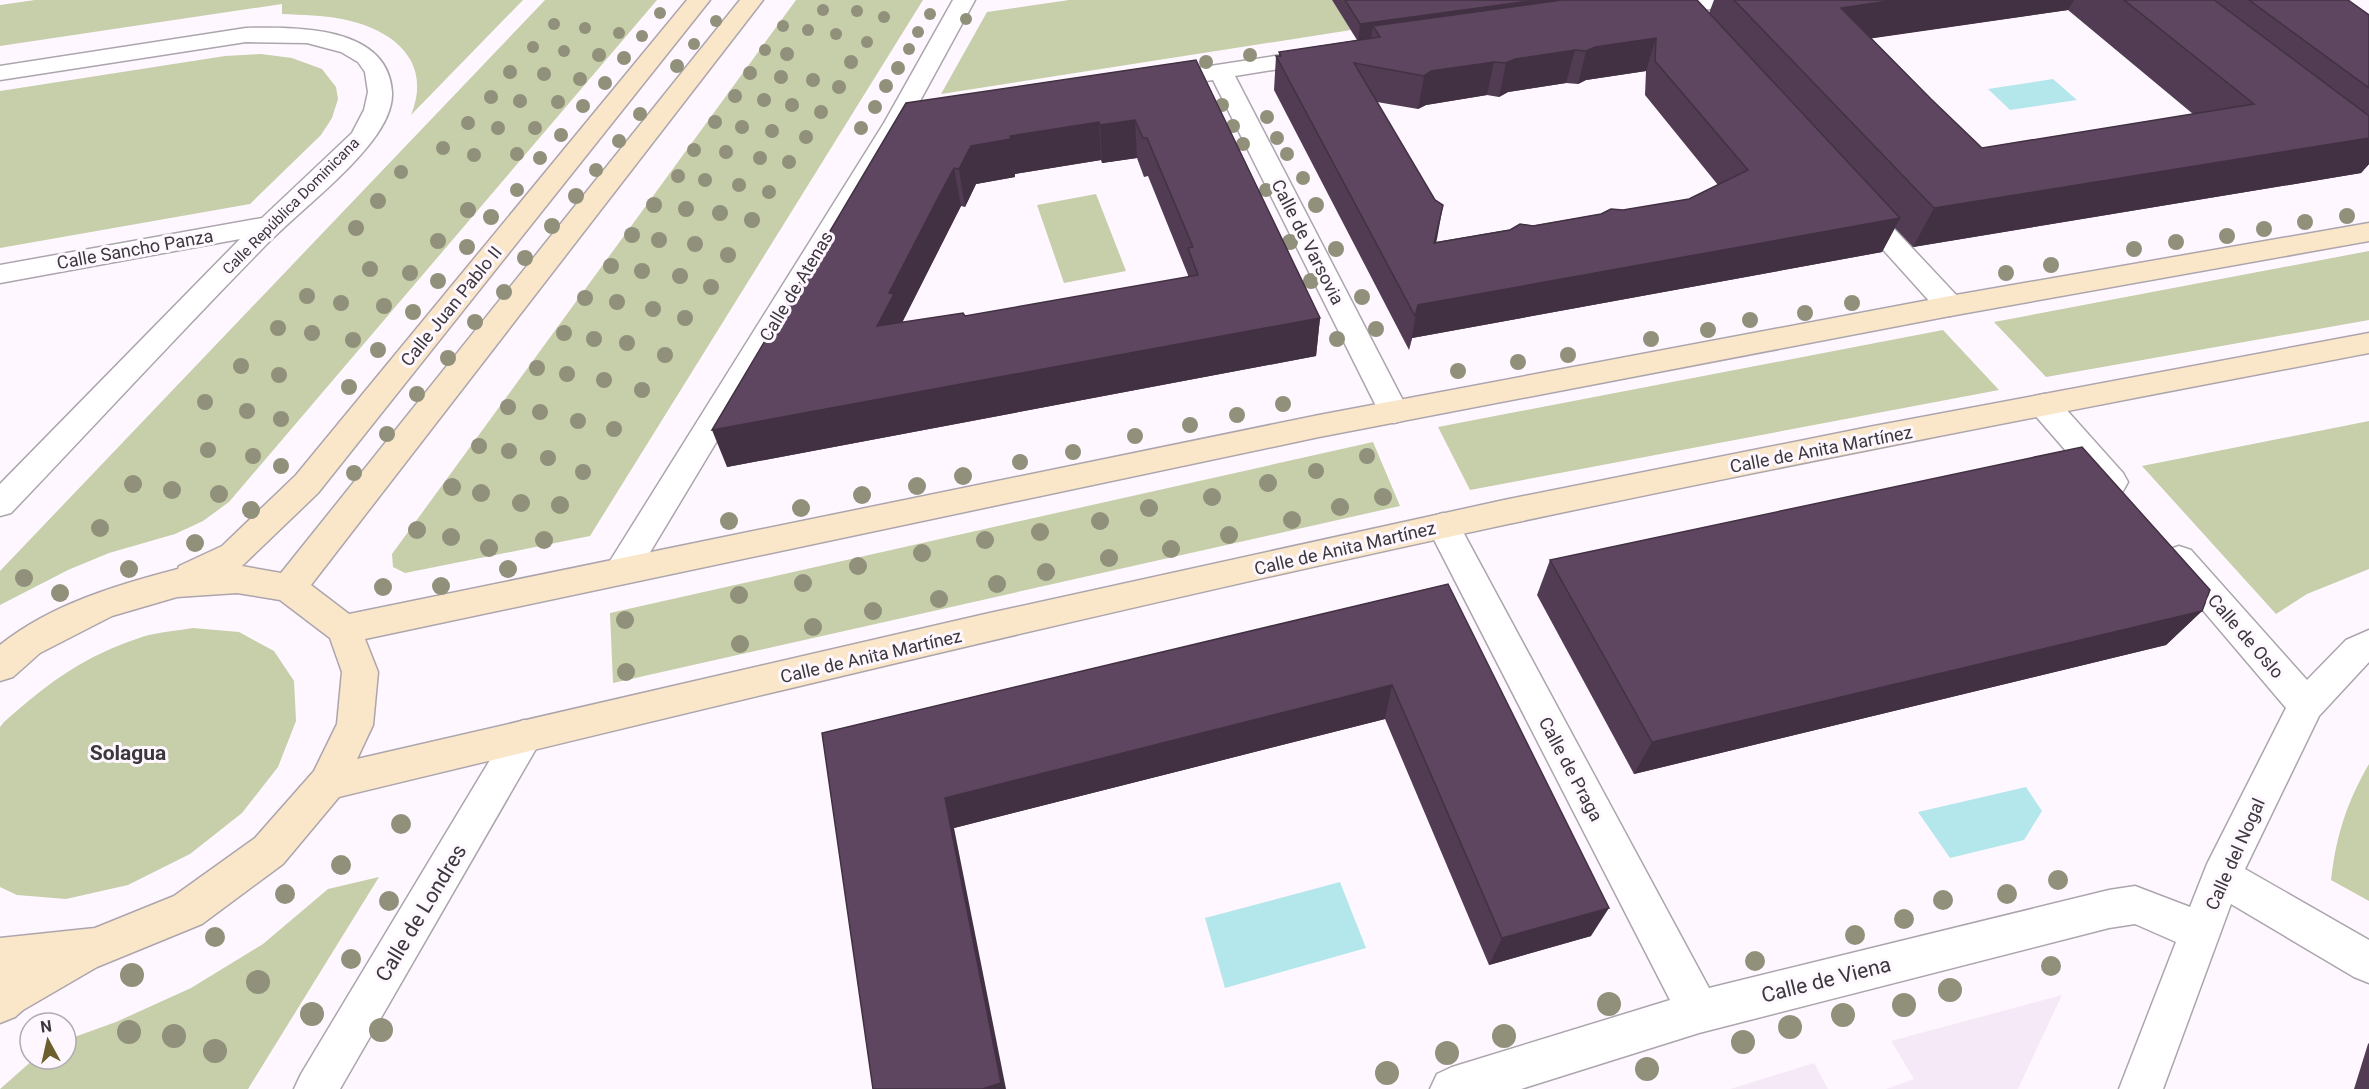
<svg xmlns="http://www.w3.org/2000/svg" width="2369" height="1089" viewBox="0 0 2369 1089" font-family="Roboto,sans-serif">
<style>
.built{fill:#f6e9f7}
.green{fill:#c6ceaa}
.water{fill:#b4e7ec}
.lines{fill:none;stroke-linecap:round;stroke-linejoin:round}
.minor-casing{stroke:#aca5ad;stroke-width:3}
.secondary-casing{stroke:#aca5ad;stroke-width:3}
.minor{fill:#fff;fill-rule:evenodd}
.secondary{fill:#fae7c9;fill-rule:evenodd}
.tree{fill:#90907b}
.wall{fill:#513c53;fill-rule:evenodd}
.shaded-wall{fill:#423143}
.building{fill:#5e4660;stroke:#423143;stroke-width:1.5;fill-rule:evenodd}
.labels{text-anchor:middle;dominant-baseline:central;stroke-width:6;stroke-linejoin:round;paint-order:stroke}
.far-street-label{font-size:15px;fill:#3a383b;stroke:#fff7ff}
.street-label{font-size:18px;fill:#3a383b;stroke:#fff7ff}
.quarter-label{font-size:21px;font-weight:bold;fill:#3a383b;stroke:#fff7ff}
.near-street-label{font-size:21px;fill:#3a383b;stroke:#fff7ff}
</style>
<rect width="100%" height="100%" fill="#fff7ff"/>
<!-- built -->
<g class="built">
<polygon points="2062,995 2018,1089 1886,1089 1914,1079 1891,1041"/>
<polygon points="1814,1063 1828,1089 1730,1089"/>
</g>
<!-- green -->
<g class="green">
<path d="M35,0H523L411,115C433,61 393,29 342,19C323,15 302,15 282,14V4L0,46V5Z"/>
<polygon points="545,0 657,0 229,502 203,521 175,534 109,553 68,570 0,605 0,571"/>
<polygon points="796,0 923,0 590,536 405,573 393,567 392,554"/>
<polygon points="1069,0 1332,0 1351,30 941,94 987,12"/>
<polygon points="261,54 292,58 322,69 336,87 338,99 332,118 321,135 250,204 0,248 0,91 225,56"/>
<polygon points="1096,194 1126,271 1064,283 1037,205"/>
<polygon points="2369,251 2369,320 2046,377 1994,322"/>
<polygon points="1943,330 1999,390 1470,490 1438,427"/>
<polygon points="2369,421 2369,569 2307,594 2276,614 2142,466"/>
<polygon points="1373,442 1400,506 613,683 610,613"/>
<path d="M193,628L239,632L274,651L294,681L296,721L278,767L242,813L190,854L128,885L66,899L17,895L0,887V727L4,722C49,682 84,656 142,637C158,632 176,631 193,628Z"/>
<path d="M2369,764V901L2331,880C2336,835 2347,802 2369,764Z"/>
<polygon points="379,877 248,1089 0,1089 34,1059 66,1059 66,1040 116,1022 191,988 263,944 328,889"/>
</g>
<!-- water -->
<g class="water">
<polygon points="2053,79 2077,100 2010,110 1988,89"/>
<polygon points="2026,787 2042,811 2024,840 1950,858 1918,812"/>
<polygon points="1340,882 1366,948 1225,988 1205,918"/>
</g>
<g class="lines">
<!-- minor casing -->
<g class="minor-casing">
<g id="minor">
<polygon points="953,0 975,0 908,123 634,579 622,583 610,579 605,570 610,561 884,123"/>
<polygon points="1674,0 1736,0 1733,5 1725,7 1657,16 1649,14 1646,9 1649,4"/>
<path d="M246,28C295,27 388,25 392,92C393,109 382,128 372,141C341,181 297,213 262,249C177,336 95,425 11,513L0,516V484L240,239L0,283V265L262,218L352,133L364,110L368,92L365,72L358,62L341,52L307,43L246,42L0,80V66Z"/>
<polygon points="1321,49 1329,51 1333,56 1329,61 1235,76 1409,412 1405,420 1394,423 1383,420 1213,80 1158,88 1150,86 1146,81 1150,76 1158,74"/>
<polygon points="1860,200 1869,202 1960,299 1964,306 1960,313 1950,316 1940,313 1851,214 1847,208 1851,202"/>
<polygon points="2044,394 2055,397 2123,473 2128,482 2123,491 2112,494 2101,491 2033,413 2029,405 2033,397"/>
<polygon points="1443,513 1455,517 1709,988 2109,890 2135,886 2190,907 2207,864 2286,708 2167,568 2162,559 2167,550 2179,546 2191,550 2307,680 2346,640 2369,630 2369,662 2319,716 2245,869 2369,940 2369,983 2354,977 2231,904 2163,1089 2119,1089 2176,942 2135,924 2109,928 1699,1033 1521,1089 1430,1089 1437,1074 1452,1067 1670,1000 1427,526 1431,517"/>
<polygon points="524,720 537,725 542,736 537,747 340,1089 294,1089 301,1074 511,725"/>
</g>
</g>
<!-- secondary casing -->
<g class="secondary-casing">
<path id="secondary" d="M687,0H710L318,493L242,566L281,573L740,0H763L311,585L349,614L1319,415L1950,296L2369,223V241L1950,316L1319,437L365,639L378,672L373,725L357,759L985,614L1504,500L1874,426L2369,333V353C2082,408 1794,463 1508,524C1117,608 728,703 339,797L283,864L202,924L97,967L23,1010L15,1017L0,1023V938L95,928L174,896L255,838L314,771L337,724L342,672L330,638L280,600L237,593L177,597L112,616L40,653L13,677L0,681V645C50,605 116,585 178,569L179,566L222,546L296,475Z"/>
</g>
<!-- minor -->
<use href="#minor" class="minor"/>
<!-- secondary -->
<use href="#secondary" class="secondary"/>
</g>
<!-- trees -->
<g class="tree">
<circle cx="823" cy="10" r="6"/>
<circle cx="857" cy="11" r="6"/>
<circle cx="660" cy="13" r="6"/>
<circle cx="930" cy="14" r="6"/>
<circle cx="884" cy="17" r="6"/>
<circle cx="966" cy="19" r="6"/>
<circle cx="716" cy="21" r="6"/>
<circle cx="554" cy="24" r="6"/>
<circle cx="783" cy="26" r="6"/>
<circle cx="585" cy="28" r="6"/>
<circle cx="808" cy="30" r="6"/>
<circle cx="918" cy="32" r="6"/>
<circle cx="619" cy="33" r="6"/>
<circle cx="836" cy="34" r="6"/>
<circle cx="642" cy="36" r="6"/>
<circle cx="867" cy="42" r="6"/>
<circle cx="694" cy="44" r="6"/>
<circle cx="533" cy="47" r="6"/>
<circle cx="909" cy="49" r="6"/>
<circle cx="765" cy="50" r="6"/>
<circle cx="564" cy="51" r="6"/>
<circle cx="787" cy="54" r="7"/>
<circle cx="599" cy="55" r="7"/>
<circle cx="1250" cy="55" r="7"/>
<circle cx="624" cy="58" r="7"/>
<circle cx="851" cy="62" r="7"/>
<circle cx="1206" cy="62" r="7"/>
<circle cx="677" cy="66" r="7"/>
<circle cx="898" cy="68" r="7"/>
<circle cx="510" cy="72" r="7"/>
<circle cx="750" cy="73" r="7"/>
<circle cx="544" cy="74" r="7"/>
<circle cx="781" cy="77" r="7"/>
<circle cx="580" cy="79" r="7"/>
<circle cx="813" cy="80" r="7"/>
<circle cx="605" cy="83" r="7"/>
<circle cx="886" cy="86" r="7"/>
<circle cx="839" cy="87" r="7"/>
<circle cx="735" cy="96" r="7"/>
<circle cx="491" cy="97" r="7"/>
<circle cx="764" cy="100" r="7"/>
<circle cx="520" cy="101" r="7"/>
<circle cx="558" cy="102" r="7"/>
<circle cx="792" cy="105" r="7"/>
<circle cx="1222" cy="105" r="7"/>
<circle cx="583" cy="106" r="7"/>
<circle cx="875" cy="107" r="7"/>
<circle cx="821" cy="112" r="7"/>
<circle cx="640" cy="114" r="7"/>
<circle cx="1267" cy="117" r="7"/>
<circle cx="715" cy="122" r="7"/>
<circle cx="468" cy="123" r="7"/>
<circle cx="1233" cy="126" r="7"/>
<circle cx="742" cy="127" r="7"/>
<circle cx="498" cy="128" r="7"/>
<circle cx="535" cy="128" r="7"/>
<circle cx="861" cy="128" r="7"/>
<circle cx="772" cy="131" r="7"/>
<circle cx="561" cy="135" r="7"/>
<circle cx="806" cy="137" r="7"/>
<circle cx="1277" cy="138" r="7"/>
<circle cx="619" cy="141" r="7"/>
<circle cx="1243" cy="144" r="7"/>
<circle cx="443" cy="148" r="7"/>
<circle cx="694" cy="150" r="7"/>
<circle cx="726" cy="152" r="7"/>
<circle cx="517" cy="154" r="7"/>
<circle cx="1287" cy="154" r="7"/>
<circle cx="474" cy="155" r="7"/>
<circle cx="540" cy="158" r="7"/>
<circle cx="760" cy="158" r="7"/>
<circle cx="789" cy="162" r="7"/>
<circle cx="596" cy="170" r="7"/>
<circle cx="401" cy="172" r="7"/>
<circle cx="678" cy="176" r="7"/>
<circle cx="1303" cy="178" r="7"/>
<circle cx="705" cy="180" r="7"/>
<circle cx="739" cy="185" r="7"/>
<circle cx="517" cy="190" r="7"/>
<circle cx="1266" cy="190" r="7"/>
<circle cx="769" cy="192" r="7"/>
<circle cx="576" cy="196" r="8"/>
<circle cx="378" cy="201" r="8"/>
<circle cx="654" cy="205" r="8"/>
<circle cx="1316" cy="205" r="8"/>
<circle cx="686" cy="209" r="8"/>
<circle cx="468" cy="210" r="8"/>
<circle cx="720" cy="213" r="8"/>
<circle cx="2347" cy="216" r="8"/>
<circle cx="491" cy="217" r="8"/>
<circle cx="752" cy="220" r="8"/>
<circle cx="2305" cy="222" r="8"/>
<circle cx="552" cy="226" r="8"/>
<circle cx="356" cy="228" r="8"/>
<circle cx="2264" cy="229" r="8"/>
<circle cx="632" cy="235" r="8"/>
<circle cx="2227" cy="236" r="8"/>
<circle cx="659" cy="240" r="8"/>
<circle cx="438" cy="241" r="8"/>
<circle cx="1290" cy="242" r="8"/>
<circle cx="2176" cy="242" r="8"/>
<circle cx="695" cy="244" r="8"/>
<circle cx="467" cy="247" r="8"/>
<circle cx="1336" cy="249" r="8"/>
<circle cx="2134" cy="249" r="8"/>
<circle cx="728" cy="255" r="8"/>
<circle cx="525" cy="258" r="8"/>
<circle cx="2051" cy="265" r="8"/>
<circle cx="611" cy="266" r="8"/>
<circle cx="370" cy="269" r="8"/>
<circle cx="642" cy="271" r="8"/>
<circle cx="410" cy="273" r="8"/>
<circle cx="2006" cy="273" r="8"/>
<circle cx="680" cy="276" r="8"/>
<circle cx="438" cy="281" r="8"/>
<circle cx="1311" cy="281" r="8"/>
<circle cx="711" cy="287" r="8"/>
<circle cx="504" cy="292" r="8"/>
<circle cx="307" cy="296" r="8"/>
<circle cx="1362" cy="297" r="8"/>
<circle cx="585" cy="298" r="8"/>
<circle cx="617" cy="302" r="8"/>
<circle cx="341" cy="303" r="8"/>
<circle cx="1852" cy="303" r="8"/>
<circle cx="384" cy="306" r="8"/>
<circle cx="653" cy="309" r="8"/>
<circle cx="413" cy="312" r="8"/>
<circle cx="1805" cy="313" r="8"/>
<circle cx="685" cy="318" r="8"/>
<circle cx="1750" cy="320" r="8"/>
<circle cx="475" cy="322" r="8"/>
<circle cx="278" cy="328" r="8"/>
<circle cx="1376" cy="329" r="8"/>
<circle cx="1708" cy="330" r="8"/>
<circle cx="312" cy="333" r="8"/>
<circle cx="564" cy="333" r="8"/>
<circle cx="594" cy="339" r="8"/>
<circle cx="1337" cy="339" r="8"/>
<circle cx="1651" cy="339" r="8"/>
<circle cx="353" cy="340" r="8"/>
<circle cx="627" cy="343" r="8"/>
<circle cx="378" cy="350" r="8"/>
<circle cx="665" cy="355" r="8"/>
<circle cx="1568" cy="355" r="8"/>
<circle cx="448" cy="358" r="8"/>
<circle cx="1518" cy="362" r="8"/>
<circle cx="241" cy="366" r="8"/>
<circle cx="537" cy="368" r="8"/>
<circle cx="1458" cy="371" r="8"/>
<circle cx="567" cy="374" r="8"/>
<circle cx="279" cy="375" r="8"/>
<circle cx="604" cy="380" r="8"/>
<circle cx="349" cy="387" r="8"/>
<circle cx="642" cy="390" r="8"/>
<circle cx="417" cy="394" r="8"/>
<circle cx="205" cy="402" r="8"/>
<circle cx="1283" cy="404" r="8"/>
<circle cx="508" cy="407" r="8"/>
<circle cx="247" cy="411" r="8"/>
<circle cx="540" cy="412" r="8"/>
<circle cx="1237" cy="415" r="8"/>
<circle cx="281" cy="419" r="8"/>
<circle cx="578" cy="421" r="8"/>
<circle cx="1190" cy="425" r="8"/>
<circle cx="614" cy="429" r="8"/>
<circle cx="387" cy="434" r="8"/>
<circle cx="1135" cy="436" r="8"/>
<circle cx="479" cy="446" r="8"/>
<circle cx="208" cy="450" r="8"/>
<circle cx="509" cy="451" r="8"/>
<circle cx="1073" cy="452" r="8"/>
<circle cx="253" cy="456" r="8"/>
<circle cx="1367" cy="456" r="8"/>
<circle cx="548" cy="458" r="8"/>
<circle cx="1020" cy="462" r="8"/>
<circle cx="281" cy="466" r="8"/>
<circle cx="1316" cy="471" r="8"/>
<circle cx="583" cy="472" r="8"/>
<circle cx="354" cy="473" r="8"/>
<circle cx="963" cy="476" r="9"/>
<circle cx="1268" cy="483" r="9"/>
<circle cx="133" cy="484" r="9"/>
<circle cx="917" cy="486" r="9"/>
<circle cx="452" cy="487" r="9"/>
<circle cx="172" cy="490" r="9"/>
<circle cx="481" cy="493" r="9"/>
<circle cx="219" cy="494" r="9"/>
<circle cx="862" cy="495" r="9"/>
<circle cx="1212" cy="497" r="9"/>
<circle cx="1383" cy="497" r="9"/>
<circle cx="521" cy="503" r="9"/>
<circle cx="560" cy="505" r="9"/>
<circle cx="1340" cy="507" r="9"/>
<circle cx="801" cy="508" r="9"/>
<circle cx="1149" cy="508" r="9"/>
<circle cx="251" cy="510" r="9"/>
<circle cx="1292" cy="520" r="9"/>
<circle cx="729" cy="521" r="9"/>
<circle cx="1100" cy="521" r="9"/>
<circle cx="100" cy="528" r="9"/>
<circle cx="417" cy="530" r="9"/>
<circle cx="1040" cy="532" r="9"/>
<circle cx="1229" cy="535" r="9"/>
<circle cx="451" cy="537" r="9"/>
<circle cx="544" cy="540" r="9"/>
<circle cx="985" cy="540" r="9"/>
<circle cx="195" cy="543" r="9"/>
<circle cx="489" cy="548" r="9"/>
<circle cx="1171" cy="549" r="9"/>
<circle cx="922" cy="553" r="9"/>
<circle cx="1109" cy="558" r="9"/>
<circle cx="858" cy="566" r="9"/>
<circle cx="129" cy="569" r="9"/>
<circle cx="508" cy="569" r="9"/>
<circle cx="1046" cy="572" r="9"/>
<circle cx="24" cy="578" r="9"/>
<circle cx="803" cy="583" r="9"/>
<circle cx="997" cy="584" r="9"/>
<circle cx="441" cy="586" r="9"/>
<circle cx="383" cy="587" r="9"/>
<circle cx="60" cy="593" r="9"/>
<circle cx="739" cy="595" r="9"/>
<circle cx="939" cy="599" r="9"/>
<circle cx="873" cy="611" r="9"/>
<circle cx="625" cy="620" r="9"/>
<circle cx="813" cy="627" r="9"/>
<circle cx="740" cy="644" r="9"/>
<circle cx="626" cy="672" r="9"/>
<circle cx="401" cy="824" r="10"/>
<circle cx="341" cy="865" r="10"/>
<circle cx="2058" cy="880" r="10"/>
<circle cx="285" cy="894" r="10"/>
<circle cx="2007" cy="894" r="10"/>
<circle cx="1943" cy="900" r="10"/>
<circle cx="389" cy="901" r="10"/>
<circle cx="1904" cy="919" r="10"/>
<circle cx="1855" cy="935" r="10"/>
<circle cx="215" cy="937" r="10"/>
<circle cx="351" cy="959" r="10"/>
<circle cx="1755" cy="961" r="10"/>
<circle cx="2051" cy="966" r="10"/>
<circle cx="132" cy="975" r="12"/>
<circle cx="258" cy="982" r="12"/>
<circle cx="1950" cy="990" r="12"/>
<circle cx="1609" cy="1004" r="12"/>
<circle cx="1904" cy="1005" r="12"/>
<circle cx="312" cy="1014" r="12"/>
<circle cx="1843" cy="1015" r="12"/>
<circle cx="1790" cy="1027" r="12"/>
<circle cx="381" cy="1030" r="12"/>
<circle cx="129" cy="1032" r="12"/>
<circle cx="174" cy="1036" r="12"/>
<circle cx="1504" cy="1036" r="12"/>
<circle cx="1743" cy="1042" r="12"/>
<circle cx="215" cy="1051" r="12"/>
<circle cx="1447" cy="1053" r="12"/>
<circle cx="1647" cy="1069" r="12"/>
<circle cx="1387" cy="1073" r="12"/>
</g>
<!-- wall -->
<g class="wall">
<path d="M1332,0H1697L1709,13L1714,0H2348L2369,15V164L2361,173L1913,247L1895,228L1882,252L1412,338L1409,350L1274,90L1276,56H1279V52L1357,40ZM2068,10L2193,114L1982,148L1931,99L1871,38ZM1646,71L1645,95L1718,185L1689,199L1436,242L1377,102L1418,109L1426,105L1487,95L1499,97L1508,92L1566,83L1578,84L1586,80Z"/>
<path d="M1196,60L1320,318L1316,356L727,467L906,103ZM1137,158L1144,177L1148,176L1188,275V277L965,316L902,322L961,206L965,207L976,184L1015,177V174L1101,160L1102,163Z"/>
<polygon points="1550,560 2202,611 2166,645 1634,774 1537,595"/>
<polygon points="1448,584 1591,936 1489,965 1385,719 954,828 822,733"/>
<polygon points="2369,1043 2369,1089 2354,1089 2368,1044"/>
</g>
<!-- shaded-wall -->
<g class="shaded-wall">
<polygon points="1538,0 1632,0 1380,37 1373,26 1371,40 1358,42 1360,24"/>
<polygon points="1895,0 2074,0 2068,10 1826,45 1841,8"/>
<polygon points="1656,38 1646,71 1586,80 1578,84 1586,51 1595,47"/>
<polygon points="1575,50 1566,83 1508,92 1499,97 1506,63 1515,59"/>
<polygon points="1494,62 1487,95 1426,105 1418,109 1424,76 1431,71"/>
<polygon points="1135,120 1137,158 1102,163 1100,125"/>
<polygon points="1099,122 1101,160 1015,174 1015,177 976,184 965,207 959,169 971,146 1010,136"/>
<polygon points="2369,138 2369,164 2361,173 1913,247 1934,208"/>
<polygon points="954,168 961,206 901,325 877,326 889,293"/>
<polygon points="1443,205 1437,239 1428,276 1434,243"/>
<polygon points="1900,218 1882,252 1412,338 1409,350 1418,305"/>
<polygon points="1320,318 1316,356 727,467 712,430"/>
<polygon points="2202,611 2166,645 1634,774 1652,742"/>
<polygon points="1392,685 1385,719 954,828 1006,1089 982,1089 945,798"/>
<polygon points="1609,908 1591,936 1489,965 1502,938"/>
</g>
<!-- building -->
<g class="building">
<polygon points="1345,0 1538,0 1360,24"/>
<path d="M1562,0H1697L1900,218L1418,305L1415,316L1276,56H1281L1279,52L1380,37L1373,26ZM1656,38L1655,61L1748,170L1689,199L1623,210L1611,209L1601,214L1533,226L1520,224L1510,230L1434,243L1443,205L1435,200L1354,63L1424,76L1431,71L1494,62L1506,63L1515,59L1575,50L1586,51L1595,47Z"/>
<polygon points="1734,0 1895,0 1841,8 1931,99 1982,148 2254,104 2124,0 2214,0 2369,116 2369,138 1934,208"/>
<polygon points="2249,0 2348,0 2369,15 2369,88"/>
<path d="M1196,60L1320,318L712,430L906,103ZM1135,120L1143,138H1147L1193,247L1188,248L1198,275L965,316L963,313L877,326L894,294L889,293L939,196L954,168L959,169L971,146L1011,139L1010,136L1099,122L1100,125Z"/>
<polygon points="2082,447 2210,590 2202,611 1652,742 1550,560"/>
<polygon points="1448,584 1609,908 1502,938 1392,685 945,798 1001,1083 982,1089 873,1089 822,733"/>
</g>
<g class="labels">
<!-- far-street labels -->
<g class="far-street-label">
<text transform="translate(291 206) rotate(-45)">Calle República Dominicana</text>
</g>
<!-- street labels -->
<g class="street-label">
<text transform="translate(1308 242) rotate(63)">Calle de Varsovia</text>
<text transform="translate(135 249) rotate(-10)">Calle Sancho Panza</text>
<text transform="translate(796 286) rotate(-59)">Calle de Atenas</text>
<text transform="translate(451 306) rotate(-51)">Calle Juan Pablo II</text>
<text transform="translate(1821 449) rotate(-11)">Calle de Anita Martínez</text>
<text transform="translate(1345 548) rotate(-13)">Calle de Anita Martínez</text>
<text transform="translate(2246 636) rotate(49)">Calle de Oslo</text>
<text transform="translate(871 656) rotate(-13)">Calle de Anita Martínez</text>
<text transform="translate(1571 769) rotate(62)">Calle de Praga</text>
<text transform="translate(2235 854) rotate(-66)">Calle del Nogal</text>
</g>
<!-- quarter labels -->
<g class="quarter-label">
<text x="128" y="753">Solagua</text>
</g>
<!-- near-street labels -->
<g class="near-street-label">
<text transform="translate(421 913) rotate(-59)">Calle de Londres</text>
<text transform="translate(1826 980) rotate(-14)">Calle de Viena</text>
</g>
</g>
<!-- north arrow -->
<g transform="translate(48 1041) rotate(352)"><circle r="28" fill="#fff7ff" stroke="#b0abb1" stroke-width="1.5"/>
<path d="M0-4.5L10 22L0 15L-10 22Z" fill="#6d5f2c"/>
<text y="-9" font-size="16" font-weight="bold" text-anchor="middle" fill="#3a383b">N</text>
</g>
</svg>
